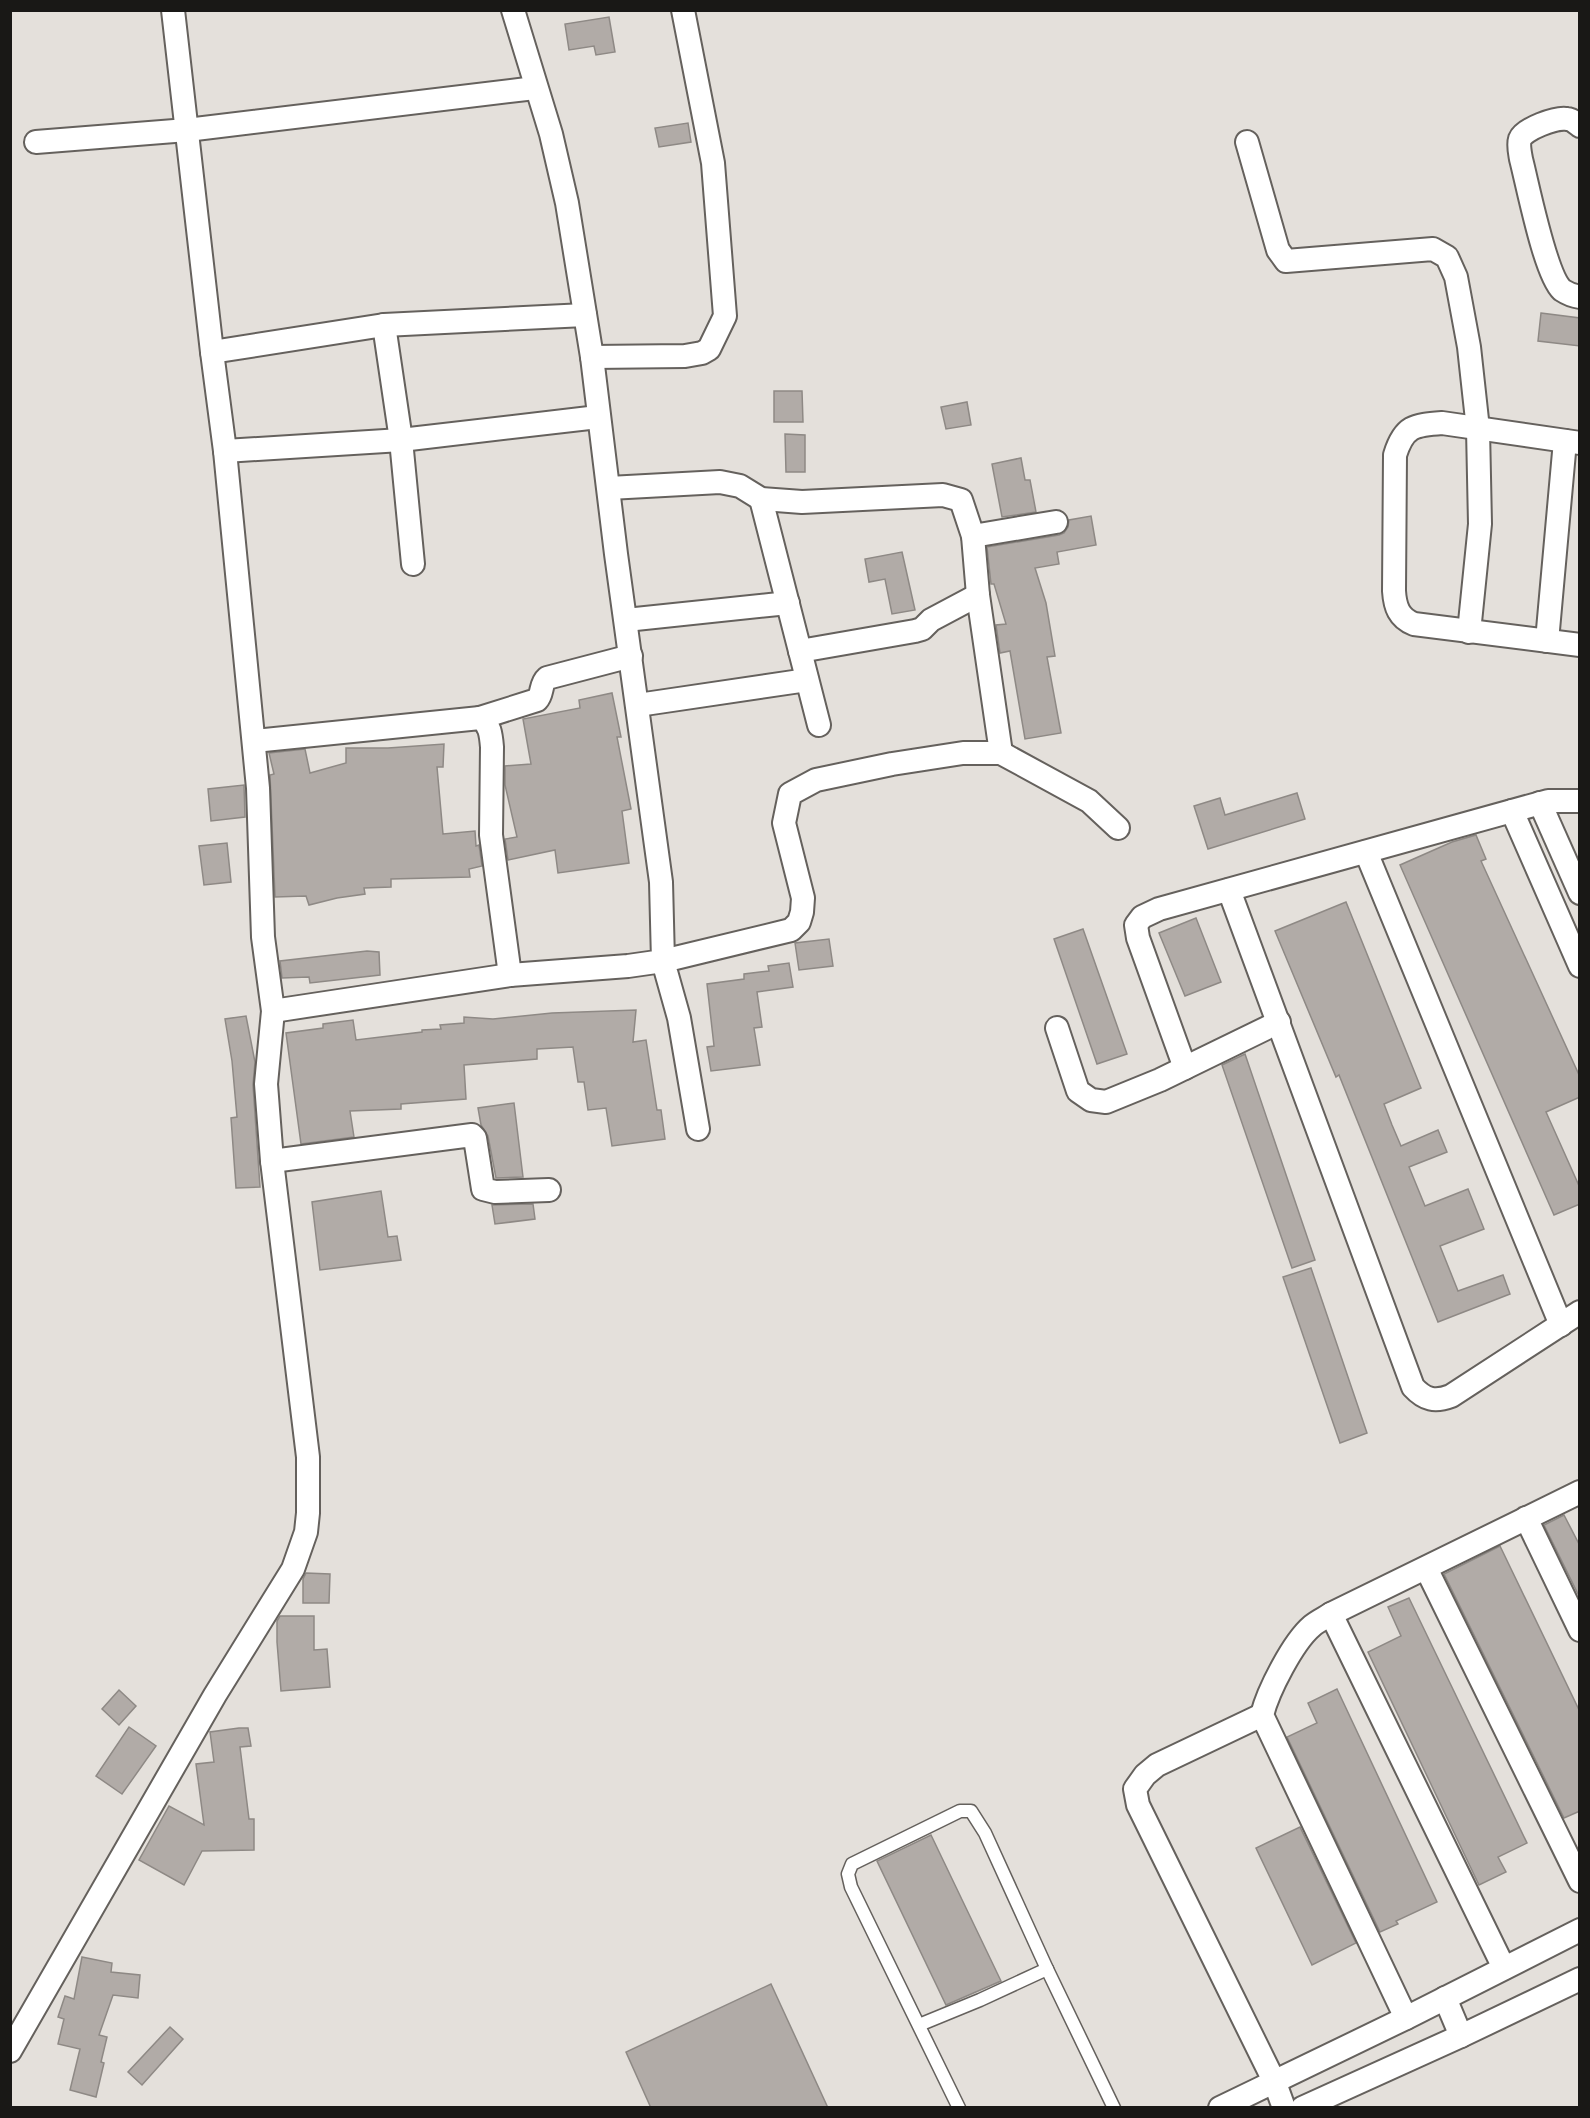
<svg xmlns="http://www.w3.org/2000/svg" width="1590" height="2118" viewBox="0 0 1590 2118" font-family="'Asap Condensed',sans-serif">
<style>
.building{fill:#b1aba7;stroke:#8e8985;stroke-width:1.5}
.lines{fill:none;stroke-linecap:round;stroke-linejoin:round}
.service-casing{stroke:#65615d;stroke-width:15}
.minor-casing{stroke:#65615d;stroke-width:26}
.service{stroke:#fff;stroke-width:12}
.minor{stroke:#fff;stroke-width:22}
</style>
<rect width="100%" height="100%" fill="#e4e0db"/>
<!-- building -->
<g class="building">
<polygon points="609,17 615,52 596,55 594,46 569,50 565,24"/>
<polygon points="688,123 691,142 659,147 655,128"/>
<polygon points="1541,313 1580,318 1580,346 1538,341"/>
<polygon points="774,391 802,391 803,422 774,422"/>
<polygon points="967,402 971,425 946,429 941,407"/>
<polygon points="785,434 805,435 805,472 786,472"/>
<polygon points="1021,458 1025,480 1030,480 1036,512 1002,517 992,464"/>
<polygon points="1091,516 1096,545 1057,552 1059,564 1035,568 1046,603 1055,656 1047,657 1061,733 1025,739 1010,651 1000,653 996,625 1006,624 994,584 991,584 987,547 1059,535 1064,533 1068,527 1069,520"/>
<polygon points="902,552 915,610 892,614 885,579 869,582 865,559"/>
<polygon points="612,693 621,737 617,737 631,809 622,811 629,863 558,873 555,850 508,860 505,839 517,837 505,785 505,766 531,764 523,719 580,708 579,700"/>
<polygon points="444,744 443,767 437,767 443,834 475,831 476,846 479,845 482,866 469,869 470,877 391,879 391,887 364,888 365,894 337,898 309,905 306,896 275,897 270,775 274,774 269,753 305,749 310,773 346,763 346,748 388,748"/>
<polygon points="244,785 245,817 211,821 208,789"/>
<polygon points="1297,793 1305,819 1208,849 1194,806 1220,798 1225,815"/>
<polygon points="1476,835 1486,859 1481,861 1580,1077 1580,1097 1546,1112 1580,1188 1580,1204 1554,1215 1400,865 1452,842"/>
<polygon points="227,843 231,882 204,885 199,846"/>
<polygon points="1346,902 1421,1088 1384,1104 1392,1125 1401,1146 1438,1130 1447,1152 1409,1167 1425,1206 1468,1189 1484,1229 1440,1246 1458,1291 1503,1275 1510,1294 1438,1322 1339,1075 1336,1077 1275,931"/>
<polygon points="1196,918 1221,982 1185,996 1159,933"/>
<polygon points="1083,929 1127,1054 1097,1064 1054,939"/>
<polygon points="829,939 833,966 799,970 795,943"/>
<polygon points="367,951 379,952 380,975 310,983 309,977 282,978 280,961"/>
<polygon points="789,963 793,987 757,992 762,1027 754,1028 760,1065 711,1071 707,1047 714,1046 707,984 744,979 744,974 769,971 768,966"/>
<polygon points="636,1010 633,1042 646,1040 657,1110 661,1110 665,1139 612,1146 606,1108 588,1110 584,1082 578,1082 573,1047 537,1049 537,1059 464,1065 466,1099 401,1104 401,1109 350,1111 354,1137 301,1144 286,1033 323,1028 323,1024 353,1020 356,1040 422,1032 422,1030 441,1029 440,1025 464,1023 464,1017 493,1019 552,1013"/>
<polygon points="246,1016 255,1062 253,1085 260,1187 236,1188 231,1118 237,1117 232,1061 225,1019"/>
<polygon points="1245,1054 1315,1260 1292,1268 1222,1065"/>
<polygon points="514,1103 523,1177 496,1178 488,1136 481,1125 478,1108"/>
<polygon points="381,1191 388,1237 397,1236 401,1260 320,1270 312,1202"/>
<polygon points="533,1204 535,1219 495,1224 492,1205"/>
<polygon points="1311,1268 1367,1433 1340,1443 1283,1277"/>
<polygon points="1564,1515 1580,1546 1580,1598 1544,1525"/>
<polygon points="1500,1546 1580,1712 1580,1811 1564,1818 1444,1574"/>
<polygon points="306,1573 330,1574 329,1603 303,1603 303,1579"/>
<polygon points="1409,1598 1527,1843 1498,1857 1506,1872 1479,1885 1368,1652 1401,1636 1388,1607"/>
<polygon points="280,1616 314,1616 314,1650 327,1649 330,1687 281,1691 277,1642 277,1621"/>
<polygon points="1337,1689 1437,1902 1396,1921 1398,1924 1380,1932 1287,1737 1317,1723 1308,1703"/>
<polygon points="119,1690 136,1706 119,1725 102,1709"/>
<polygon points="129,1727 156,1746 122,1794 96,1776"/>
<polygon points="239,1728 248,1728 251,1746 240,1747 249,1819 254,1819 254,1850 202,1851 184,1885 139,1860 169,1806 204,1825 196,1764 214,1762 210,1732"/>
<polygon points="1300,1827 1356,1943 1312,1965 1256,1848"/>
<polygon points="931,1835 1001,1981 946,2005 877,1861"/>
<polygon points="82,1957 112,1963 111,1972 140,1975 138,1998 113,1995 99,2035 107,2037 101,2062 104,2063 96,2097 70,2090 80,2049 58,2044 64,2019 58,2017 65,1996 74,1999"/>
<polygon points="771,1984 828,2108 651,2108 626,2052"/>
<polygon points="170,2027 183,2039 142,2085 128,2072"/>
</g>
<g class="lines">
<!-- service casing -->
<g class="service-casing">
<g id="service">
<polyline points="919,2025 980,2000 1047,1969"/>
<polyline points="959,2108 851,1887 848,1874 852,1864 960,1811 971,1811 985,1833 1047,1969 1114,2108"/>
</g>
</g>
<!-- minor casing -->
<g class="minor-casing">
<g id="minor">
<path d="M1580,126C1576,123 1572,119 1567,119C1556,117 1524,129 1520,139C1518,145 1520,153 1521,159C1528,186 1545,274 1562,290C1568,294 1573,296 1580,297"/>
<polyline points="36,142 187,130 535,88"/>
<polyline points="1247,142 1278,250 1286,261 1433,249 1447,257 1456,277 1469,347 1478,429 1480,524 1469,632"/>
<polyline points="384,325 401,440 413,564"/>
<polyline points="212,352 384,325 585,315"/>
<polyline points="592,357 685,356 702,353 709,349 725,316 713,163 683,10"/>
<path d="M1580,443L1442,423C1414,425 1404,426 1395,455L1394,591C1395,607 1399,618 1414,624L1580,645"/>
<polyline points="225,451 401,440 598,417"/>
<polyline points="609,488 720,482 740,486 761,499 802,502 943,495 961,500 973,536 978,595 1001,753"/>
<polyline points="761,499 819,725"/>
<polyline points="973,536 1056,522"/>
<polyline points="626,620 788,603"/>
<polyline points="1547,641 1565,441"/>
<polyline points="800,651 915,631 922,629 931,620 978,595"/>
<polyline points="638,705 807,680"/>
<path d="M480,718L537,700C543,694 540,684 547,678L631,656"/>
<path d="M254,741L480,718C490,724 491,735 492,747L491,835L510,975"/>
<polyline points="1540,803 1580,893"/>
<polyline points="1512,811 1580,966"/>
<polyline points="1366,852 1561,1325"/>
<path d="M1229,890L1413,1387C1425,1400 1435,1402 1451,1396L1580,1312"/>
<polyline points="273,1011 510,975 628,966 663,961 661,882 616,554 592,357 567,203 551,134 513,10"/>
<polyline points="1057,1028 1078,1091 1091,1100 1106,1102 1160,1080 1279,1022"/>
<polyline points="1185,1068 1138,938 1136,925 1142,917 1159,909 1548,801 1580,801"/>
<polyline points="698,1129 679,1018 663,961 791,930 799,922 802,912 803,898 784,823 790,794 816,780 892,764 963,753 1001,753 1089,801 1118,828"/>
<polyline points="272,1161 472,1135 475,1138 483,1189 495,1192 549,1190"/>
<polyline points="1526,1518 1580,1630"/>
<polyline points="1426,1568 1580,1881"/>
<polyline points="1331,1614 1504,1968"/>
<polyline points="1262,1715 1157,1765 1145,1775 1135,1789 1138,1805 1275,2083 1284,2108"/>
<polyline points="1445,1998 1461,2036"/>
<path d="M1406,2018L1262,1715C1268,1691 1293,1642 1312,1626C1318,1621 1325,1618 1331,1614L1580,1492"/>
<polyline points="10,2051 215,1695 293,1569 306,1532 308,1513 308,1457 272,1161 266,1084 273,1011 263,937 258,788 225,451 212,352 173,10"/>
<polyline points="1220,2108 1406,2018 1580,1930"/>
<polyline points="1302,2108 1461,2036 1580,1979"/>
</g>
</g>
<!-- service -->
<use href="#service" class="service"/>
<!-- minor -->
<use href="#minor" class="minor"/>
</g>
<!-- border -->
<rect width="1590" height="2118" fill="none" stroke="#191816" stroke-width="24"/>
</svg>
